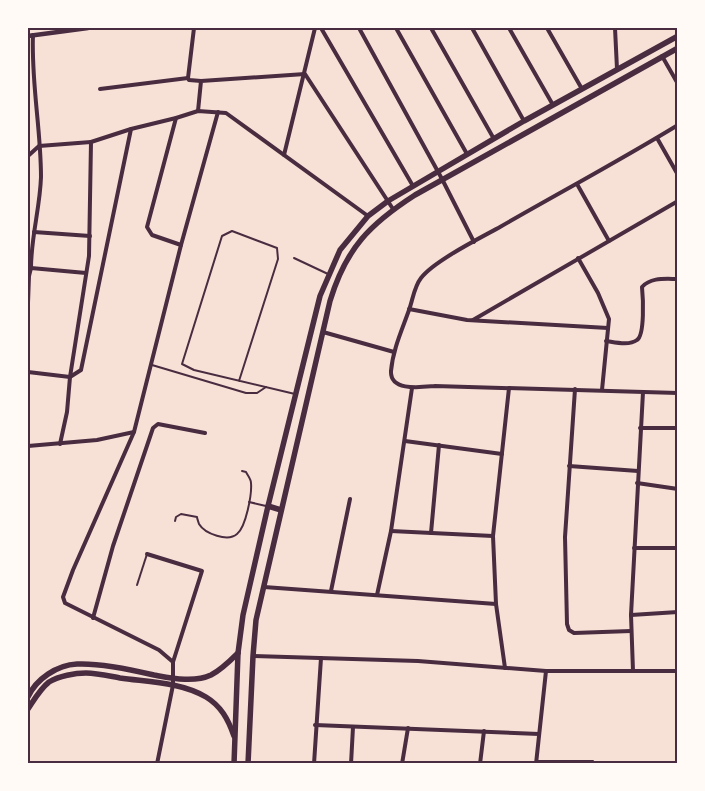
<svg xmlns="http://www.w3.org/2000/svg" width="705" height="791" viewBox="0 0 705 791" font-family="Commissioner,sans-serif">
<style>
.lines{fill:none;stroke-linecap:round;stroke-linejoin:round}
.service{stroke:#4a2c40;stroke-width:2}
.minor{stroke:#4a2c40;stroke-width:4}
.tertiary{stroke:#4a2c40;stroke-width:4.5}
.primary{stroke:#4a2c40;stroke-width:5.5}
.neatline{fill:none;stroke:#4a2c40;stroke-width:2}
</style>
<rect width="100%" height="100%" fill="#f7e1d7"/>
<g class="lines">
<!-- service -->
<g class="service">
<polyline points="294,258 328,274"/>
<polyline points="152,365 246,393 257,393 266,387"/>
<polyline points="239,381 278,259 277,248 232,231 222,236 182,364 194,370 295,394"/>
<polyline points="249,502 266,506"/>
<path d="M175,521L176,517L181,514L197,517C197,518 199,524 199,524C205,534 228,542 237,534C246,527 252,494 251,483C251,479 248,476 246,472L242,471"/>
<polyline points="137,585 147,554"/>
<polyline points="536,761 593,761"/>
</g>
<!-- minor -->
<g class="minor">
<polyline points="194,28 188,78 189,80 201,81"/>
<polyline points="321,28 413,186"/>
<polyline points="359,28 442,179 474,242"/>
<polyline points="396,28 467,154"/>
<polyline points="431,28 494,139"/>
<polyline points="472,28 524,121"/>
<polyline points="509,28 553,105"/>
<polyline points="547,28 582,89"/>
<polyline points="615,28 617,69"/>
<polyline points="662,56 678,84"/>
<polyline points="100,89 188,78"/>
<polyline points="198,111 201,81 305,74 393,209"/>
<polyline points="176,118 147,227 152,235 181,245"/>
<path d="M678,125C619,161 559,193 500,227C480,238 434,261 421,278C414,287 413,299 409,310C402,330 393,349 391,371C390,392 422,387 435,386L678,393"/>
<polyline points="657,138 678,175"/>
<polyline points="284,155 315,28"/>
<polyline points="28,156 39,146 91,142"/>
<polyline points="577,184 609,241"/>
<polyline points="34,232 90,236"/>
<polyline points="578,258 598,293 609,319 602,390"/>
<path d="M31,268C31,237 40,208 41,177C41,129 31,82 33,35"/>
<polyline points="28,303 29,276 31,268 86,273"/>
<polyline points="409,309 467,320 608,328"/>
<polyline points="473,320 678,201"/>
<polyline points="323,332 394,352"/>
<path d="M606,341C614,342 629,346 637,340C645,335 643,297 642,287C651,277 665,279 678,279"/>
<polyline points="28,372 70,377 81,370 131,129"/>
<polyline points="575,389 565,537 567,624 569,630 574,633 631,631"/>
<polyline points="640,428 678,428"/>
<polyline points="405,441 502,454"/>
<polyline points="60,444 67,412 70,377 89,256 91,142 131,129 176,118 198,111 226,113 368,216"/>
<polyline points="28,446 97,440 134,432"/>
<polyline points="569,466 638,471"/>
<polyline points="637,483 678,489"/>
<polyline points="391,531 493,536"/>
<polyline points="431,533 439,445"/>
<polyline points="634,548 678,548"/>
<polyline points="147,554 202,571 173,662"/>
<polyline points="264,587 496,604"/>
<polyline points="331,591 350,499"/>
<polyline points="377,595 391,531 412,388"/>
<polyline points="631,615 678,612"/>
<polyline points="93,618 113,546 153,428 158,424 205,433"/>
<polyline points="253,656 418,661 546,671 678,671"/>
<polyline points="505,668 496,604 493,536 509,388"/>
<polyline points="633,671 631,615 643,392"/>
<polyline points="315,725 539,734"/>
<polyline points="157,764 173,685 173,662 159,650 65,603 63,597 73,570 134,432 181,245 218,112"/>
<polyline points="314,764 321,658"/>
<polyline points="351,764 353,727"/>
<polyline points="402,764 408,728"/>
<polyline points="480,764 484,731"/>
<polyline points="536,764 546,671"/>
</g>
<!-- tertiary -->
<polyline class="tertiary" points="28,36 88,28"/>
<!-- primary -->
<g class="primary">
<polyline points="268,506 281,510"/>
<path d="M28,697C36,679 57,665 77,664C97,663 133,670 154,675C171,678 194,683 211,675C221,670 230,661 238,653"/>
<path d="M28,709C34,700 40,689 49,682C59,676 75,673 86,673C97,673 109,676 120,678C148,682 181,682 206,697C221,706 228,719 234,736"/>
<polyline points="234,764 238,653 243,615 268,506 320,296 340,250 368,216 388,201 524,121 678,36"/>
<path d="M248,764L253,656L256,620L330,301C346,248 370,224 415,195L678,48"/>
</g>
</g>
<!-- border -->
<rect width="705" height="791" fill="none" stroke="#fffaf5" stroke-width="58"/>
<rect x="29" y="29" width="647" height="733" class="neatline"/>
</svg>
